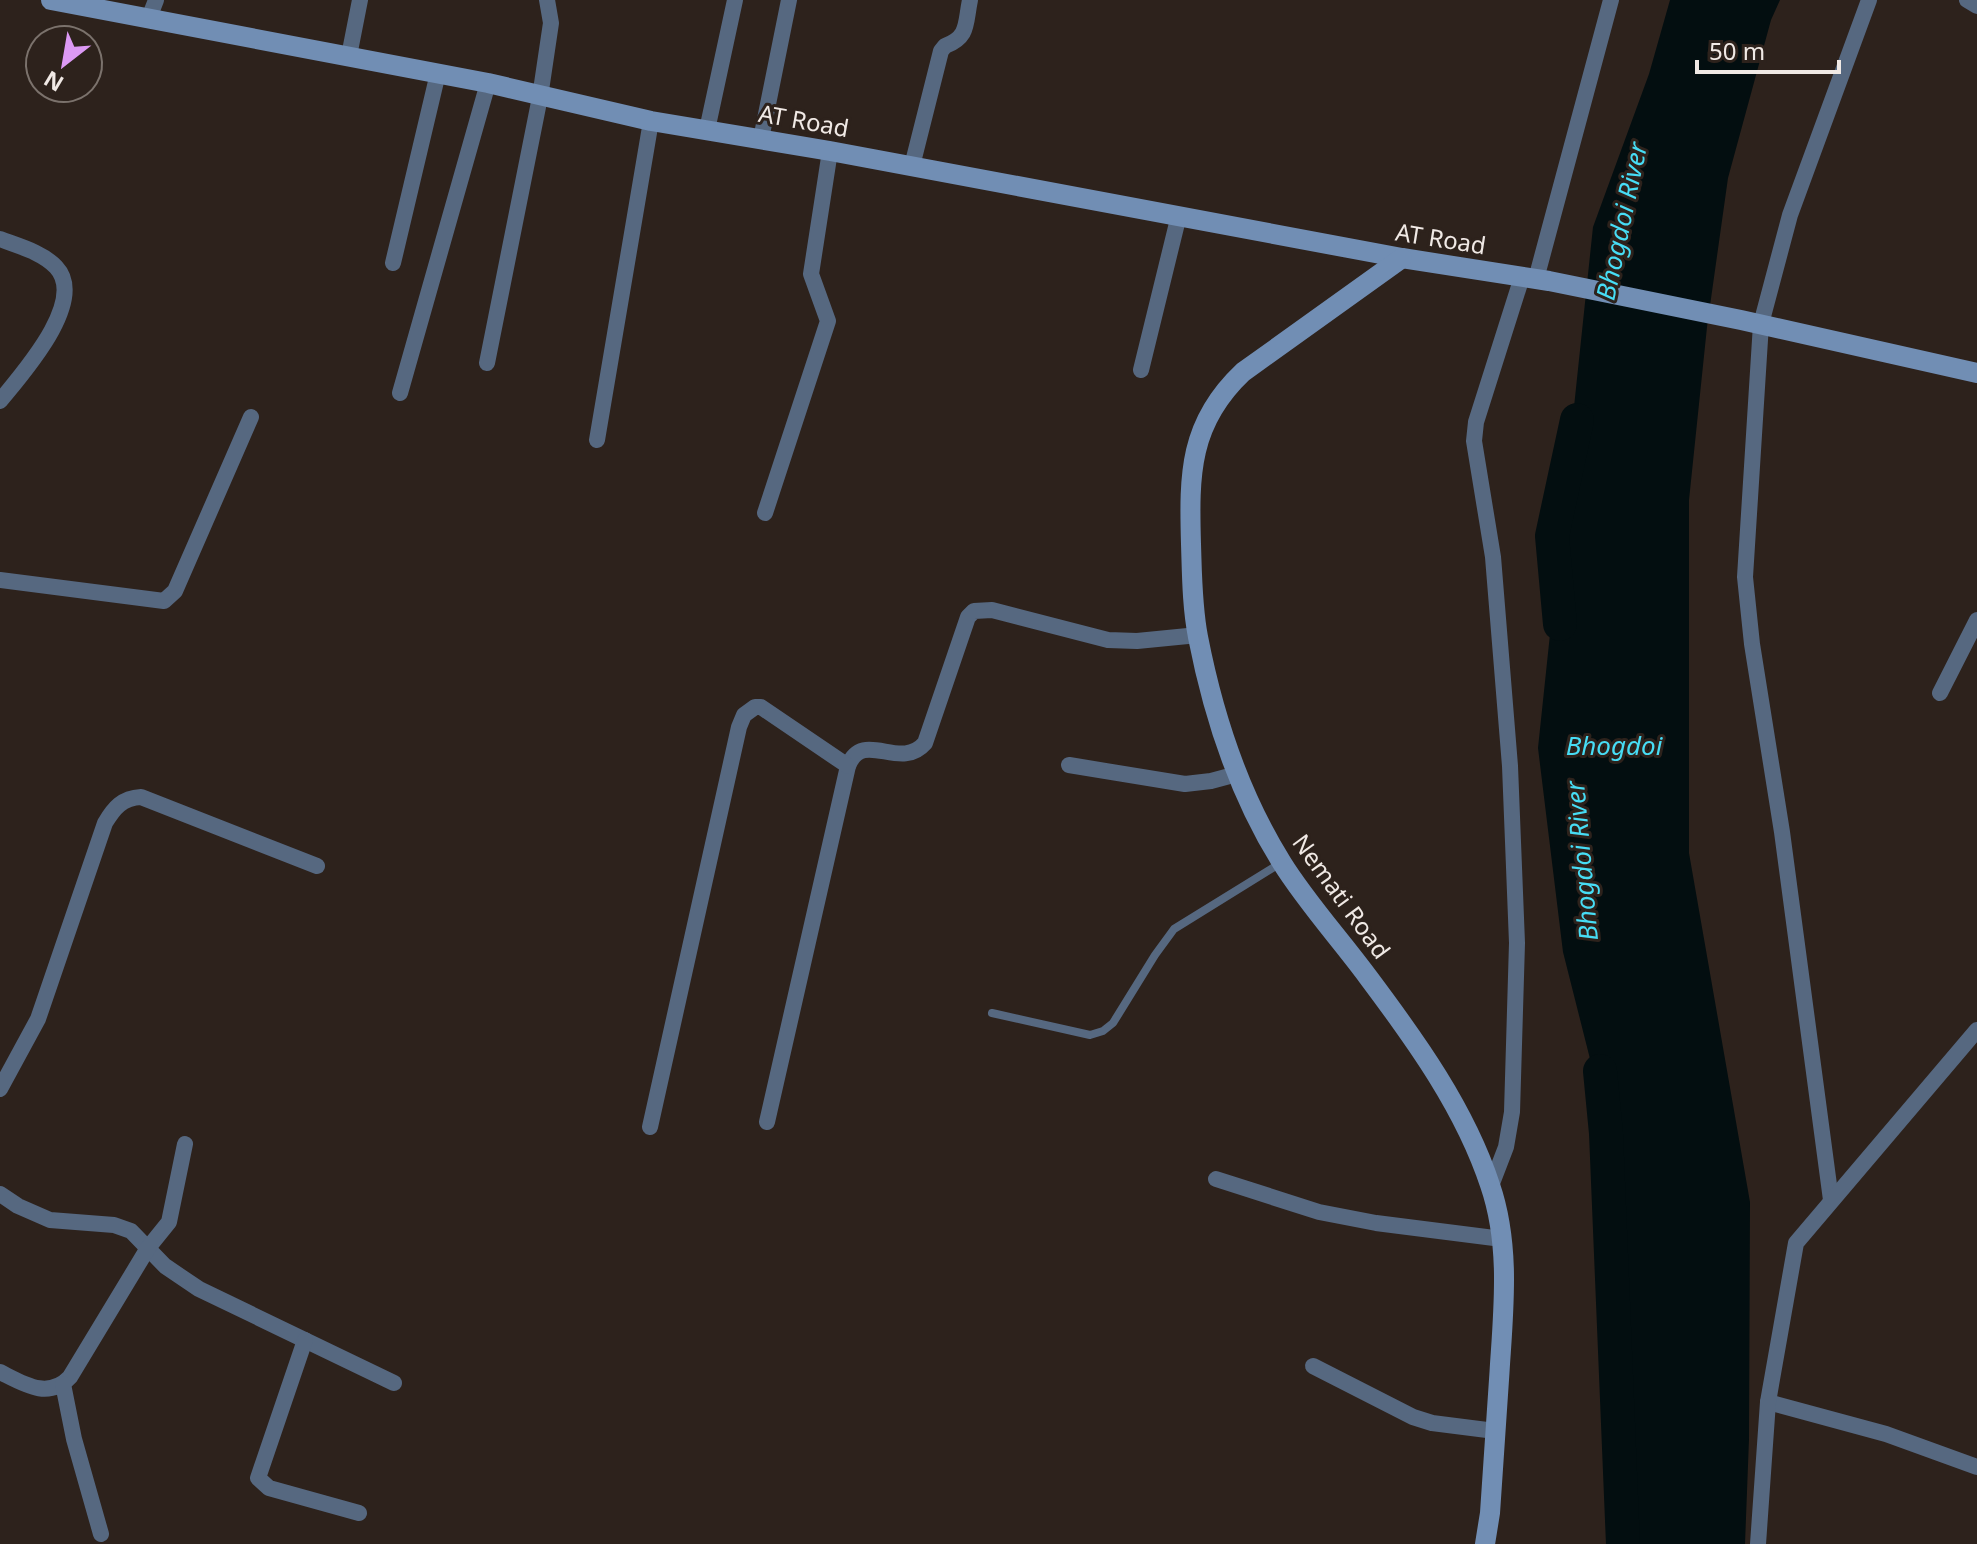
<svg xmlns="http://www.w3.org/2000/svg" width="1977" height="1544" viewBox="0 0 1977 1544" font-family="'Noto Sans',sans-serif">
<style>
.water{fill:#030e10}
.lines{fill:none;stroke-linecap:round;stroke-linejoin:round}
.river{stroke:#030e10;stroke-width:34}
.lane{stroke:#566880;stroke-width:8}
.street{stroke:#566880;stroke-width:16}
.secondary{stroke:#718eb4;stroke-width:20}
.labels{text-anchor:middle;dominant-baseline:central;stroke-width:6;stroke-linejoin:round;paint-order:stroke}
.street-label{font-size:24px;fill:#f0e9e5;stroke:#2d221c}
.water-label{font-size:26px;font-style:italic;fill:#47ddf5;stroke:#2d221c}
</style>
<rect width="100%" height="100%" fill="#2d221c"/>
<!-- water -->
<polygon class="water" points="1670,0 1780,0 1771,20 1728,178 1707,327 1689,500 1689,853 1750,1202 1749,1439 1745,1544 1631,1544 1624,1276 1609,1134 1563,952 1538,748 1593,227 1649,74"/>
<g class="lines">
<!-- river -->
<g class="river">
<polyline points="1560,624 1552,536 1577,420"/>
<polyline points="1600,1071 1606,1133 1623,1544"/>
</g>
<!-- lane -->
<polyline class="lane" points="992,1013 1090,1035 1103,1031 1113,1023 1155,955 1174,929 1279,864"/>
<!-- street -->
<g class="street">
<polyline points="1967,0 1977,6"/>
<polyline points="149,18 156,0"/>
<polyline points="349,56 360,0"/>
<polyline points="707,130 735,0"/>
<polyline points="761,139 789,0"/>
<path d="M912,166L941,51L945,46C969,37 965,24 970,0"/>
<path d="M0,239C18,246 42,252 56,267C88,301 22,374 0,401"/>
<polyline points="393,263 438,73"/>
<polyline points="1536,279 1611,0"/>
<polyline points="487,363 540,97 551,23 547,0"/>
<polyline points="1141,370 1179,215"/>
<polyline points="400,393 488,83"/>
<polyline points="597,440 651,121"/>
<polyline points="765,513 828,321 811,274 830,151"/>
<polyline points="0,580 164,601 175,591 251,417"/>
<polyline points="1940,693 1977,620"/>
<polyline points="1069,765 1185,784 1211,781 1237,774"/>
<path d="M0,1089L38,1019L105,823C114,808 122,798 141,797L317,866"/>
<path d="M767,1122L848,766C863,728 900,772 925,743L968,617L974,611L992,610L1108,640L1137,641L1198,635"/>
<polyline points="650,1127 739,727 744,715 755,707 761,707 848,766"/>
<polyline points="1216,1179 1319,1212 1376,1223 1502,1239"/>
<polyline points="1491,1186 1506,1147 1512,1112 1517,943 1510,766 1493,557 1474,441 1476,422 1522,277"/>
<polyline points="0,1194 18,1206 50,1220 114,1225 131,1231 165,1266 199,1289 394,1383"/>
<polyline points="1831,1200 1782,832 1752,644 1745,577 1761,324 1790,215 1869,0"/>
<polyline points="305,1340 258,1478 269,1488 359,1513"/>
<polyline points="1313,1366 1413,1417 1432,1423 1495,1431"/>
<path d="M0,1372C24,1384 48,1400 70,1377L148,1248L169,1222L185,1144"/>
<polyline points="63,1384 74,1439 101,1534"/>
<polyline points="1768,1402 1886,1434 1977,1467"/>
<polyline points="1758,1544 1768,1402 1796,1243 1977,1030"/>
</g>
<!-- secondary -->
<g class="secondary">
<polyline points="51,0 488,83 651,121 830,151 1402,258 1549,281 1741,320 1977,373"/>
<path d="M1402,258L1243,372C1189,423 1189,474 1191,544C1192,574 1192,606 1198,637C1213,714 1240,796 1282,863C1307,903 1340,939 1368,977C1416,1041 1465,1109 1490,1185C1510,1243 1504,1305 1500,1364C1497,1414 1493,1464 1490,1513L1485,1544"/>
</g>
</g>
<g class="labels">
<!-- street labels -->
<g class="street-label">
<text transform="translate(804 120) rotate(10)">AT Road</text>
<text transform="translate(1441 238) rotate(9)">AT Road</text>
<text transform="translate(1342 896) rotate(54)">Nemati Road</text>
</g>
<!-- water labels -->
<g class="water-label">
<text transform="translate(1621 221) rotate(-78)">Bhogdoi River</text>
<text x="1614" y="745">Bhogdoi</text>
<text transform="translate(1581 861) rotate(-95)">Bhogdoi River</text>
</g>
</g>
<!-- north arrow -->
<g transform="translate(64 64) rotate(211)"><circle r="38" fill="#2d221c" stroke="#7b726c" stroke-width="2"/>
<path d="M0-6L14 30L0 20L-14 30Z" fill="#dc99f4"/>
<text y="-12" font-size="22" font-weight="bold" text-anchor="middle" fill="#f0e9e5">N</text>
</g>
<!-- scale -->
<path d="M1697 60v12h142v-12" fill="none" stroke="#f0e9e5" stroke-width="4"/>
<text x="1709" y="60" font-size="24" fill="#f0e9e5" stroke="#2d221c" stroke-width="6" paint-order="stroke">50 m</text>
</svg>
